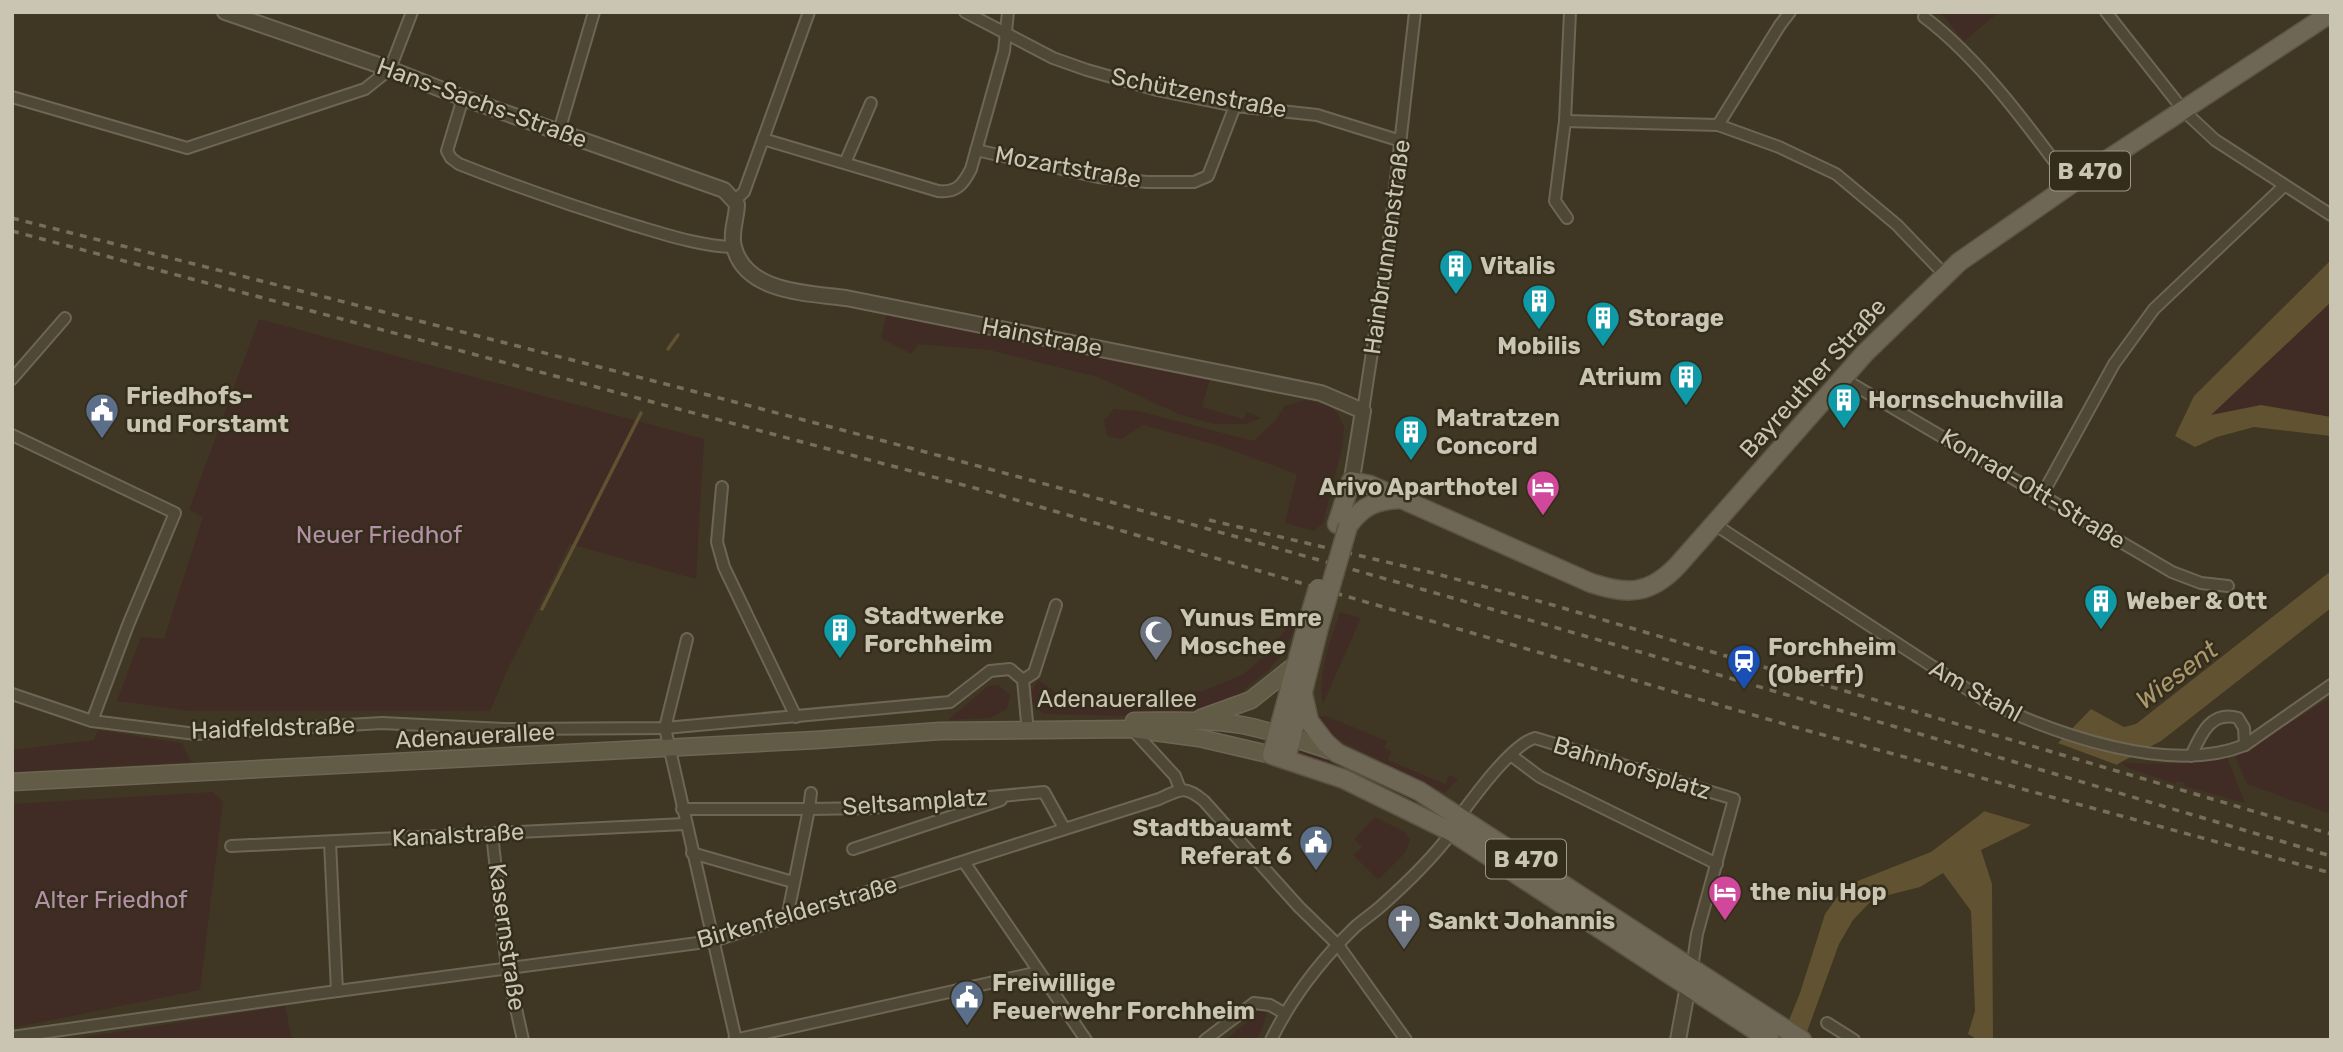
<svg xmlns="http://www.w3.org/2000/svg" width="2343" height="1052" viewBox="0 0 2343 1052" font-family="Rubik,sans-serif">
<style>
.green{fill:#402c25}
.water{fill:#615231}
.pier{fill:#3f3723}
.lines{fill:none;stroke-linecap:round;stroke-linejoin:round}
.stream{stroke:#615231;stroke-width:3.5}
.minor-casing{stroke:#6d6655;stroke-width:14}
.tertiary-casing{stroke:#6d6655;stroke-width:18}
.secondary-casing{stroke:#6d6655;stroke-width:19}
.primary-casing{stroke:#5b5443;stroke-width:21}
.minor{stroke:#4f4837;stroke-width:10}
.tertiary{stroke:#4f4837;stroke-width:14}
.secondary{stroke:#625b45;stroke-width:16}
.primary{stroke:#6f6755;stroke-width:18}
.rail{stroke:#766e59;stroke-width:3.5;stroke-dasharray:7 7;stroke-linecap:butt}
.primary-bridge-casing{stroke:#5b5443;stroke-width:21;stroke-linecap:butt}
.primary-bridge{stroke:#6f6755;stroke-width:18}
.labels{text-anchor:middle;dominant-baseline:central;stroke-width:5;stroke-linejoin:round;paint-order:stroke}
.shield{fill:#342d1c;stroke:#9d9786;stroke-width:2}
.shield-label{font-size:23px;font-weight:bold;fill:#cac4b3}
.street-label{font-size:24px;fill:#cac4b3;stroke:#342d1c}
.poi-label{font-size:24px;font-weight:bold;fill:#cac4b3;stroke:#342d1c;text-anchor:start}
.park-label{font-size:24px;fill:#b58fa7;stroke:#342d1c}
.water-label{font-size:26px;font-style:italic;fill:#aa976b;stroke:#342d1c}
</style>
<rect width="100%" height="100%" fill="#3f3723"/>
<!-- green -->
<g class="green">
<polygon points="1943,12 1995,12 1997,14 1964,41 1942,14"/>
<polygon points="2331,302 2331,417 2261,405 2210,416"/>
<polygon points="887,312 1209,376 1210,379 1202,407 1243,419 1247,412 1261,418 1247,424 1214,424 1181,415 1098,377 989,350 918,344 911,354 881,338"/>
<polygon points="259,319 704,439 696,579 570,544 506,673 490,711 191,711 117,701 141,637 164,639 203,517 189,510"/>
<polygon points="1305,400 1329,405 1338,414 1344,427 1342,448 1323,523 1314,531 1285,523 1297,474 1220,446 1143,425 1122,439 1107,436 1104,421 1114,409 1138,411 1253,441 1276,420 1285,406"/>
<path d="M1340,612L1361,618L1323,704C1317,672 1330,643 1340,612Z"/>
<polygon points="1290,623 1296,625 1284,651 1268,671 1246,688 1237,699 1187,712 1137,716 1044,714 1027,699 1038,680 1061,696 1131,696 1203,691 1244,674 1270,651"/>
<polygon points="998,685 1010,695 1007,709 991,718 948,720 988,686"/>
<polygon points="2331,697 2331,814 2247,784 2235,757"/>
<polygon points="1326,716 1387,741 1384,748 1391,751 1388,760 1445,784 1449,775 1458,779 1445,793 1329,735 1314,717"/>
<polygon points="98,730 182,743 191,762 12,772 12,750 94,740"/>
<polygon points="1298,748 1334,760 1433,807 1429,812 1306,758 1299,754"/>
<path d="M2227,757L2245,803L2184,786L2185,783L2177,781L2175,784L2126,767L2121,762C2157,765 2191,764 2227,757Z"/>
<polygon points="213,792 223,801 200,990 12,1028 12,804"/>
<polygon points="1375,817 1405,832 1410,840 1405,853 1378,880 1353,855 1362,847 1354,839"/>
<polygon points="285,1006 292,1040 66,1040"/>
<polygon points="1255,1009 1267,1010 1263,1027 1256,1040 1225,1040 1253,1017"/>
</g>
<!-- water -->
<g class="water">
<polygon points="2331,260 2331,302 2211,415 2261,405 2331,417 2331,436 2254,427 2217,437 2195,447 2175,436 2194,396"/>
<polygon points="2331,571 2331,608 2161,741 2121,762 2026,828 1981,850 1992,884 1993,1040 1978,1040 1968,1034 1975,1011 1971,911 1943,873 1920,887 1873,899 1853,920 1839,944 1804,1040 1781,1040 1800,993 1825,914 1845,886 1931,852 1981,814 2058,743 2091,709 2124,727 2136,724"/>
</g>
<!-- pier -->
<polygon class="pier" points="2058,743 2120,766 2035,826 1980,810 2020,773"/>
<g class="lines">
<!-- stream -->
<g class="stream">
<polyline points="668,349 678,335"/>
<polyline points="542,609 641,413"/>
</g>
<!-- minor casing -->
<g class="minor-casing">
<g id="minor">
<polyline points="965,12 1053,58 1087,70 1157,90 1235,106 1317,115 1401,141"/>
<polyline points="2106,12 2184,111 2215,140 2331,215"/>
<path d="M1924,17C1979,58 2030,128 2071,184"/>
<polyline points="12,97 187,148 365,89 390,69 412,12"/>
<path d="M463,98L447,151L451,158L459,164C515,186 572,206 630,224C664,234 699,246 734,247"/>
<polyline points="1565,121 1570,12"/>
<polyline points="1718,125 1780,25 1790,12"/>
<polyline points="559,131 594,12"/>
<path d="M763,139L938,191C956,193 963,185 971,169L1004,51L1008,12"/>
<polyline points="976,150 1098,177 1147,182 1194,182 1208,176 1235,106"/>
<polyline points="845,163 871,103"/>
<polyline points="735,200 744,192 809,12"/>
<polyline points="1567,218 1555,201 1565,121 1718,125 1779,147 1836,174 1897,225 1945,275"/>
<polyline points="1842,378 2172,572 2201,583 2228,586"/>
<polyline points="12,379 65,318"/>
<polyline points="1363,411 1389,241 1415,12"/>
<polyline points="12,435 175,513 128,625 92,721"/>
<polyline points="722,487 717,542 724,567 796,717"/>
<polyline points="2042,495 2114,364 2154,309 2284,186"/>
<path d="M1714,524L1984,700C2053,733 2169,776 2245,745L2331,685"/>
<polyline points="687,639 665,728 736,1040"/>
<polyline points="1023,680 1034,673 1056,605"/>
<polyline points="12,694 92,721 196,734 382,723 504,729 665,728 950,702 990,671 1010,669 1023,680 1027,722"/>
<polyline points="1132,729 1175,776 1180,789"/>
<polyline points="1512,756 1540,777 1717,864"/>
<path d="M2191,756C2201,734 2211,710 2238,718L2244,728L2245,745"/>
<polyline points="811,793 809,809 871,808 1044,792 1064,828"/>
<polyline points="682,809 809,809 787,918"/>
<path d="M1459,817C1474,797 1512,744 1535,738L1734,799L1697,934L1692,968"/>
<polyline points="492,834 507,968 523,1040"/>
<polyline points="330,842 337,991"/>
<polyline points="231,846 685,824"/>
<polyline points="853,849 1001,800"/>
<polyline points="692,853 793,882"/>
<polyline points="964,862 1086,1040"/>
<polyline points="1827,1023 1854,1040"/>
<path d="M12,1037L315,994L713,941L1159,799C1181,789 1185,785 1204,801L1299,907L1338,945L1406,1040"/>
<polyline points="734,1040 1039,972"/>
<polyline points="1205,1040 1254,1003 1270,1005 1284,1013"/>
<path d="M1271,1040C1292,997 1321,960 1355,927C1363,920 1372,914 1380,907C1406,884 1432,859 1452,832"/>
</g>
</g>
<!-- tertiary casing -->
<g class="tertiary-casing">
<g id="tertiary">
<path d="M225,12L390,69L463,98L724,190L737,204C737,218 730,232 734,247C746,293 808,293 846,298L1321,393L1363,411L1350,491"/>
<polyline points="1678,1040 1688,986"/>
</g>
</g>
<!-- secondary casing -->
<g class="secondary-casing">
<g id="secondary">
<polyline points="1201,718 1251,700 1295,665"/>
<path d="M1134,721C1170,721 1207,719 1242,725C1274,731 1304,742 1335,752"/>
<polyline points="12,782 816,740 940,731 1132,729 1199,738 1272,755"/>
</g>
</g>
<!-- primary casing -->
<g class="primary-casing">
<g id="primary">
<path d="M1337,524L1351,481L1370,485L1591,583C1627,595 1650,595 1678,565L1865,353L1959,262L2087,173L2331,13"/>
<path d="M1348,526C1362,506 1376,500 1400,499"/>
<polyline points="1307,625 1272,755 1344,779 1452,832 1770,1040"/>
<polyline points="1302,690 1309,721 1325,742 1337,753 1419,791 1802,1040"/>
<polyline points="1286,759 1319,627"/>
</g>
</g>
<!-- minor -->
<use href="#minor" class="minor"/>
<!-- tertiary -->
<use href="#tertiary" class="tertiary"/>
<!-- secondary -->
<use href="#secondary" class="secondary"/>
<!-- primary -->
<use href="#primary" class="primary"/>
<!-- rail -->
<g class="rail">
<path d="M12,218C348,303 684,387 1019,477C1458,596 1894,726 2331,856"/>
<polyline points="12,231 982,490 1798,728 2331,873"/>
<polyline points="1209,520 1433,573 1546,603 2331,834"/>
</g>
<!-- primary-bridge casing -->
<g class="primary-bridge-casing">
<g id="primary-bridge">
<polyline points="1307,625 1318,588"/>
<polyline points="1319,627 1348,526"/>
</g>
</g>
<!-- primary-bridge -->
<use href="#primary-bridge" class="primary-bridge"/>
</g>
<!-- icons -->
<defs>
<g id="building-pin" transform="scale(1.75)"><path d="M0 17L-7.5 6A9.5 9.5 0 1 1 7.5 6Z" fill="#0f9aa8" stroke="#342d1c"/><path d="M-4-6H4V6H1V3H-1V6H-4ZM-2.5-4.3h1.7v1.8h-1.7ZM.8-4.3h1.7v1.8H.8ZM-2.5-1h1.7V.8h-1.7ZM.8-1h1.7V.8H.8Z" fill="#fff"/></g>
<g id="civic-pin" transform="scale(1.75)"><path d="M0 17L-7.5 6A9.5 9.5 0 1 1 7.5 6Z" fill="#5c6f8a" stroke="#342d1c"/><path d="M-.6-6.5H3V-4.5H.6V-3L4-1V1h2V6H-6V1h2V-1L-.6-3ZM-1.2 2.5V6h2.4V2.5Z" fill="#fff"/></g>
<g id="hotel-pin" transform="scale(1.75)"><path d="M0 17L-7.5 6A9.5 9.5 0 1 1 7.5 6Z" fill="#d1479c" stroke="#342d1c"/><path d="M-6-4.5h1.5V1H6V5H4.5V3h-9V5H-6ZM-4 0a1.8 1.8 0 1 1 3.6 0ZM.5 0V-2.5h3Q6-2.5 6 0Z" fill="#fff"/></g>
<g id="mosque-pin" transform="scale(1.75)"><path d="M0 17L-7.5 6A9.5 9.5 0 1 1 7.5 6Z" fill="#6b7280" stroke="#342d1c"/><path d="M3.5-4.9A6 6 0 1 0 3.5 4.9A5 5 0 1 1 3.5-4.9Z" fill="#fff"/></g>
<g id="station-pin" transform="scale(1.75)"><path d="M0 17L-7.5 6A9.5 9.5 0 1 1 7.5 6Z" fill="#1a4fb4" stroke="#342d1c"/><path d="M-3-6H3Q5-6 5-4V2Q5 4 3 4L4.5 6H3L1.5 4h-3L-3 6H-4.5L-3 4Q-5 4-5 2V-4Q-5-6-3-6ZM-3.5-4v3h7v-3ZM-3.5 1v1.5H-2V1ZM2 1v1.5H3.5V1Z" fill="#fff"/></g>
<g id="church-pin" transform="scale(1.75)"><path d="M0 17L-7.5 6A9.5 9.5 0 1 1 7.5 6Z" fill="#6b7280" stroke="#342d1c"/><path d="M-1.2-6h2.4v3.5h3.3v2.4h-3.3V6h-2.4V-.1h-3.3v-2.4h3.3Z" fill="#fff"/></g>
</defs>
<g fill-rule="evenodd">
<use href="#building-pin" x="1456" y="266"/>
<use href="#building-pin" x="1539" y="301"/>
<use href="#building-pin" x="1603" y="318"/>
<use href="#building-pin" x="1686" y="377"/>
<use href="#building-pin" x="1844" y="400"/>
<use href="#civic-pin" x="102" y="410"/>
<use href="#building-pin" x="1411" y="432"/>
<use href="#hotel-pin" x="1543" y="487"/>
<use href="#building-pin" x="2101" y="601"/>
<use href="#building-pin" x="840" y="630"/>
<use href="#mosque-pin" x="1156" y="632"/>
<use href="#station-pin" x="1744" y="661"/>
<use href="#civic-pin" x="1316" y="842"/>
<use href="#hotel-pin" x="1725" y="892"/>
<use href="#church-pin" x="1404" y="921"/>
<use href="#civic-pin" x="967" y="997"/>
</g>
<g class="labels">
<!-- shield labels -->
<g class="shield">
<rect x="2050" y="151.5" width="80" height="39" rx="5"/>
<rect x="1486" y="839.5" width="80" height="39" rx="5"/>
</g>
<g class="shield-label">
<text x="2090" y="171">B 470</text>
<text x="1526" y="859">B 470</text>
</g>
<!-- street labels -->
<g class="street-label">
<text transform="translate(1199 93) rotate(11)">Schützenstraße</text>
<text transform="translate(482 103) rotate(20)">Hans-Sachs-Straße</text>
<text transform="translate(1068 167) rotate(10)">Mozartstraße</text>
<text transform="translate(1387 247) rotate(-82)">Hainbrunnenstraße</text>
<text transform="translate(1042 337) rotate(11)">Hainstraße</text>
<text transform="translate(1813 378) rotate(-48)">Bayreuther Straße</text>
<text transform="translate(2033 489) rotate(31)">Konrad-Ott-Straße</text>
<text transform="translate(1976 691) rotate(29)">Am Stahl</text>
<text x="1117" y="699">Adenauerallee</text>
<text transform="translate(273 728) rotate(-2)">Haidfeldstraße</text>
<text transform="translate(475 736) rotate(-3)">Adenauerallee</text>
<text transform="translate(1632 768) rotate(17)">Bahnhofsplatz</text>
<text transform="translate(915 802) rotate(-4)">Seltsamplatz</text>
<text transform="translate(458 835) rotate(-3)">Kanalstraße</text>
<text transform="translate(797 912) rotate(-16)">Birkenfelderstraße</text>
<text transform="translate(507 937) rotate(82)">Kasernstraße</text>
</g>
<!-- poi labels -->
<g class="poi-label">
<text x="1480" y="266">Vitalis</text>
<text x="1628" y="318">Storage</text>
<text x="1539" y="346" text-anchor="middle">Mobilis</text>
<text x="1662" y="377" text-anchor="end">Atrium</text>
<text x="126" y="396">Friedhofs-<tspan x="126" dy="28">und Forstamt</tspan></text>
<text x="1868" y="400">Hornschuchvilla</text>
<text x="1436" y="418">Matratzen<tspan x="1436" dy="28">Concord</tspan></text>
<text x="1518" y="487" text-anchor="end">Arivo Aparthotel</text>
<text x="2126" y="601">Weber &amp; Ott</text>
<text x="864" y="616">Stadtwerke<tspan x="864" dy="28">Forchheim</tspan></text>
<text x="1180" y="618">Yunus Emre<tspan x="1180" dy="28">Moschee</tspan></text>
<text x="1768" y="647">Forchheim<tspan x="1768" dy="28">(Oberfr)</tspan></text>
<text x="1292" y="828" text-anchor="end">Stadtbauamt<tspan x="1292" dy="28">Referat 6</tspan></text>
<text x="1750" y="892">the niu Hop</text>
<text x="1428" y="921">Sankt Johannis</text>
<text x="992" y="983">Freiwillige<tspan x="992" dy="28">Feuerwehr Forchheim</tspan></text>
</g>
<!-- park labels -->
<g class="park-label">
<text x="379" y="535">Neuer Friedhof</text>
<text x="111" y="900">Alter Friedhof</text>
</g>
<!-- water labels -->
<g class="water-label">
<text transform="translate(2177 675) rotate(-37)">Wiesent</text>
</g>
</g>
<!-- border -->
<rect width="2343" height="1052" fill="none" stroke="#cac4b3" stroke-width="28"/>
</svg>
